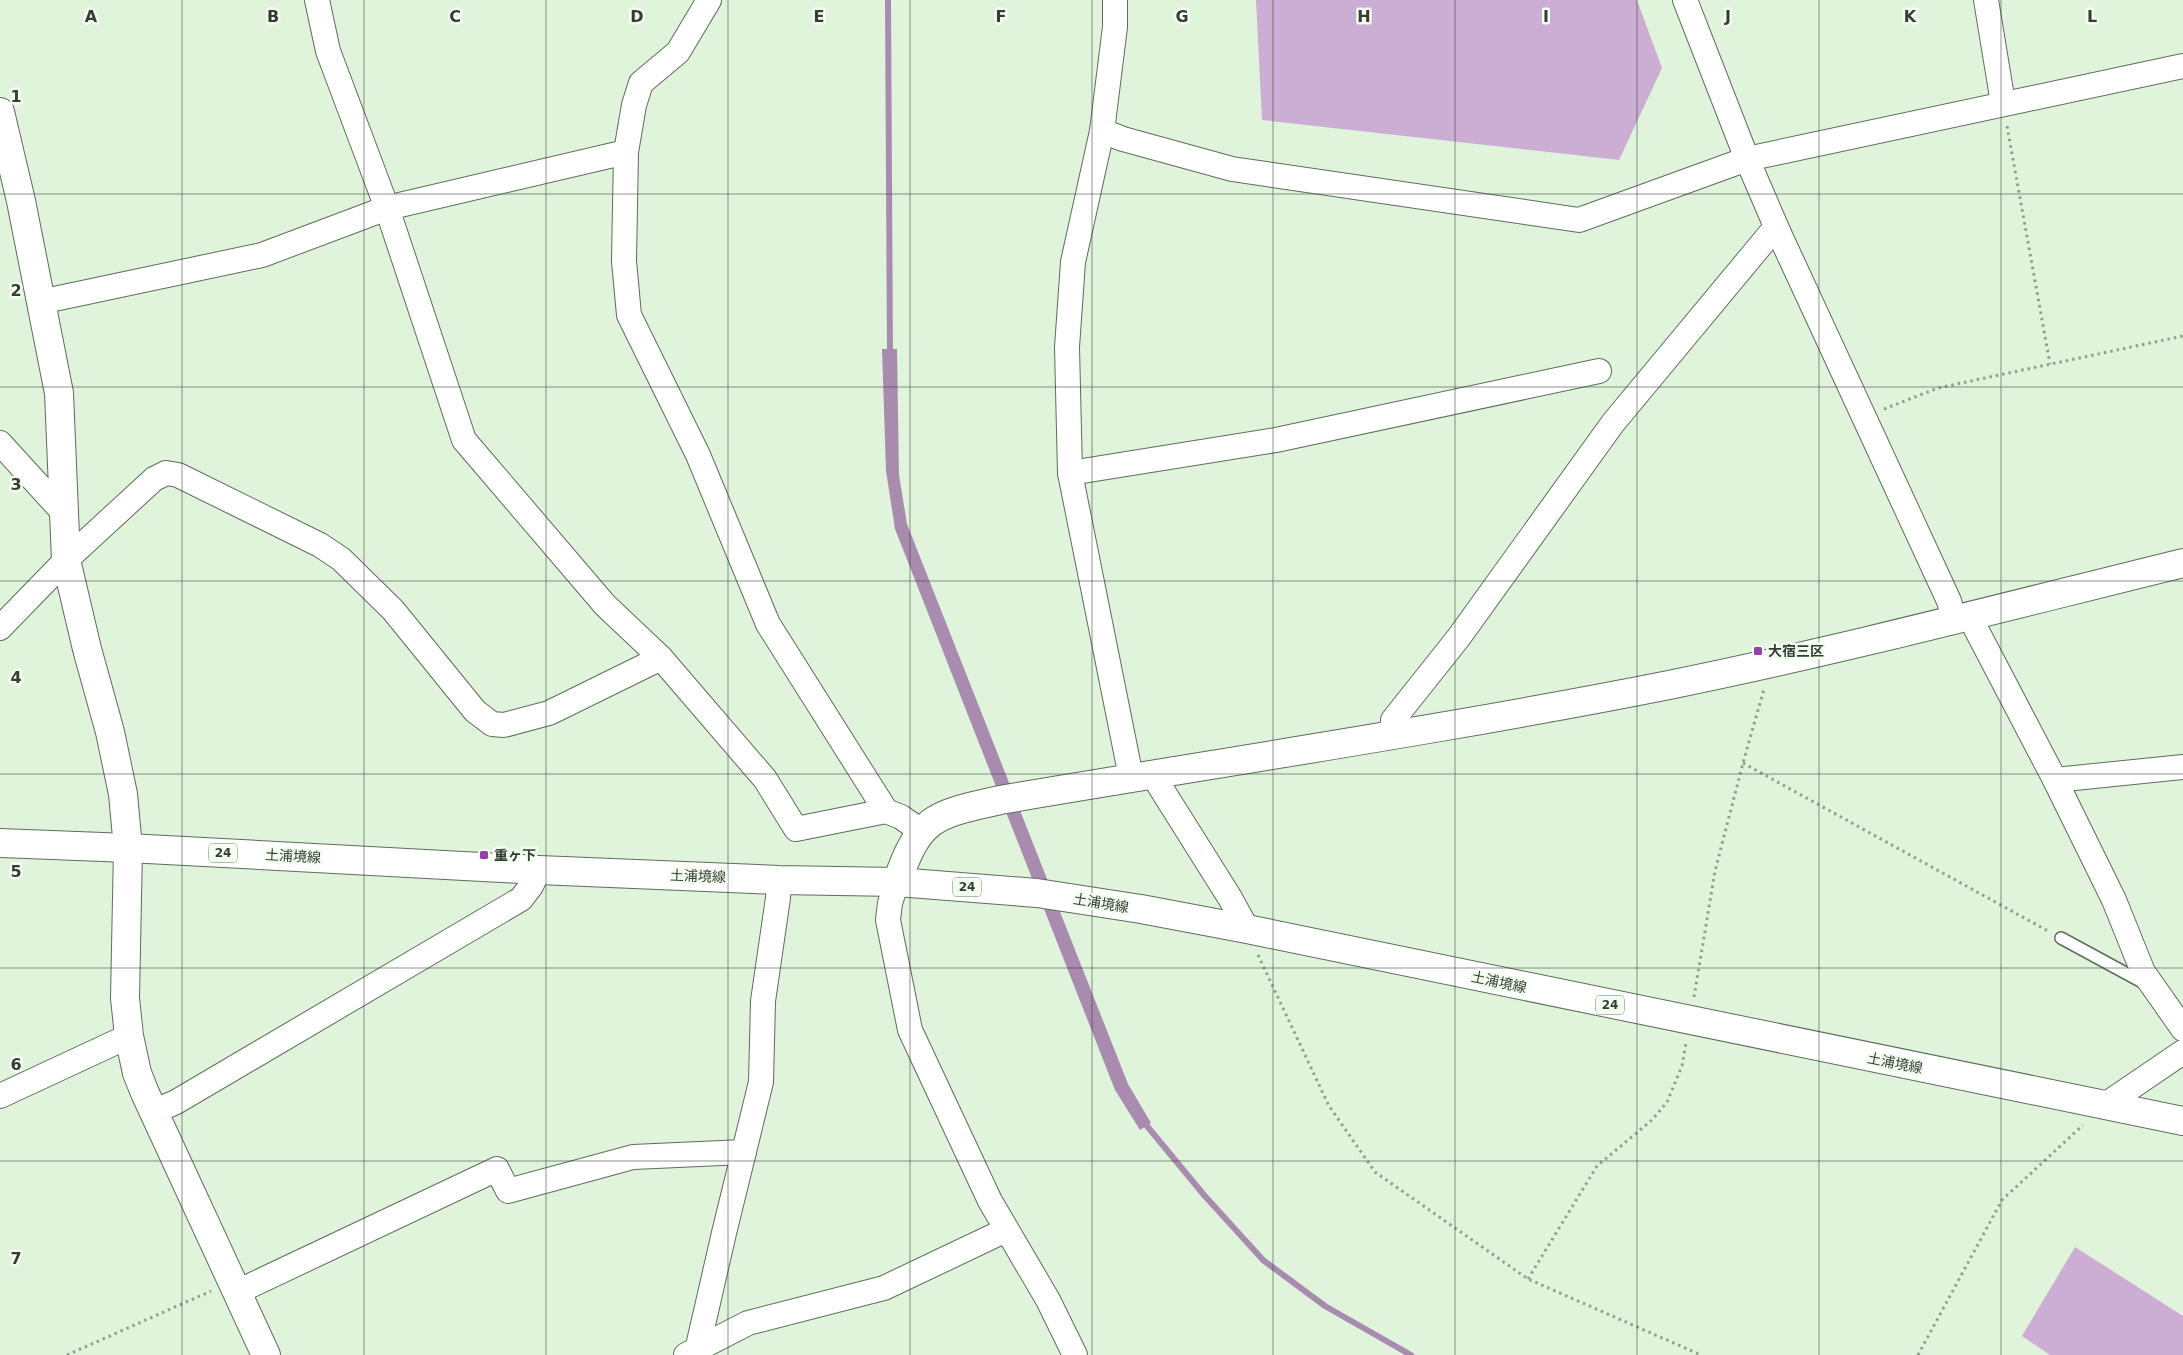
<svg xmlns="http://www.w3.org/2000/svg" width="2183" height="1355" viewBox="0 0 2183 1355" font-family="'DejaVu Sans','Noto Sans JP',sans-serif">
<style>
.forest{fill:#ccadd3}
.water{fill:#a98bb0}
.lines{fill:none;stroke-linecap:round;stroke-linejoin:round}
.stream{stroke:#a98bb0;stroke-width:6}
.lane-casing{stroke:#5d6d59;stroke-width:14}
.street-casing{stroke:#5d6d59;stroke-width:26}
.secondary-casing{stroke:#5d6d59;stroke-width:30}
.primary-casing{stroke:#5d6d59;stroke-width:30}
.path{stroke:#919f8e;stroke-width:3;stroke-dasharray:2.5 4;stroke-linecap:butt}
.lane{stroke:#fff;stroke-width:11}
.street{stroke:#fff;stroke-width:24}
.secondary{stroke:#fff;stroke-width:28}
.primary{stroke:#fff;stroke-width:28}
.grid{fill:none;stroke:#353c33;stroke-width:1;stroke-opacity:0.55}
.poi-dot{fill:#963fab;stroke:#f3fef0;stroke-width:2}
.labels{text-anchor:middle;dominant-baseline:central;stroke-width:5;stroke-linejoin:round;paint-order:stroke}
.shield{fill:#f3fef0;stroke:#6e766c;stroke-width:1}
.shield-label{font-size:12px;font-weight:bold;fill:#353c33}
.poi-label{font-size:14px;font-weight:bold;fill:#353c33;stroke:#f3fef0;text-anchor:start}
.street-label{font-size:14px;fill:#353c33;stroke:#f3fef0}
.grid-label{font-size:16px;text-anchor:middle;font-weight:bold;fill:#353c33;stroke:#f3fef0;stroke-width:5;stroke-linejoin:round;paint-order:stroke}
</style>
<rect width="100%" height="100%" fill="#e0f4dc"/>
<!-- forest -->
<g class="forest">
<polygon points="1256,0 1637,0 1662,68 1619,160 1262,120"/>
<polygon points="2075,1247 2183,1316 2183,1355 2050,1355 2022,1336"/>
</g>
<!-- water -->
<polygon class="water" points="882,349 897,349 899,475 907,524 1128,1084 1151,1123 1140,1130 1115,1090 895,529 886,471"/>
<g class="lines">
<!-- stream -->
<g class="stream">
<polyline points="888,0 890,358"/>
<polyline points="1142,1120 1204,1195 1263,1260 1325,1306 1411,1355"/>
</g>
<!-- lane casing -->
<g class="lane-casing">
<polyline id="lane" points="2061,938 2144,983"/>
</g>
<!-- street casing -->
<g class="street-casing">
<g id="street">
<polyline points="317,0 328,51 387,208 464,440 605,605 661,658 765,779 796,829 886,811"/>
<polyline points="709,0 678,52 641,83 634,105 626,152 624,261 629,315 698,455 768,624 886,811 901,817 921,831"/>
<polyline points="1115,0 1115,27 1102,131 1073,262 1067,347 1070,473 1131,777"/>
<polyline points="1685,0 1747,159 1778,231 1949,601 1954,619"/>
<polyline points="1986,0 2003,103"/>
<polyline points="1102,131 1123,139 1232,169 1579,220 1747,159 2183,66"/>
<polyline points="40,302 262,255 387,208 626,152"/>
<polyline points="0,443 62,511"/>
<polyline points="1070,473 1276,440 1599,371"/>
<polyline points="1973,614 1976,629 2055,780 2114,900 2143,972 2183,1029"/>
<polyline points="0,628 66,560 154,479 166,473 178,475 320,545 341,559 393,610 475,711 492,724 504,725 549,713 661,658"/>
<polyline points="1395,734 1393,720 1459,637 1613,423 1770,234 1778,231"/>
<polyline points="1156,773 1159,785 1230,898 1247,929"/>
<polyline points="2055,780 2183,767"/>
<polyline points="897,882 890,903 888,920 910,1030 990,1201 1048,1300 1075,1355"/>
<polyline points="0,1096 129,1036"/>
<polyline points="2105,1105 2183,1052"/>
<polyline points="153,1112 176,1102 521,899 531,886 539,870"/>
<polyline points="237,1292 497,1169 508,1191 633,1157 744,1152"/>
<polyline points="686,1355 748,1323 884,1288 1006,1230"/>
<polyline points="696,1355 724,1233 761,1082 763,1001 778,898 779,880"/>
</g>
</g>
<!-- secondary casing -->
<g class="secondary-casing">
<g id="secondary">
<polyline points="0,112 21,201 59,393 66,560 87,649 110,732 123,794 128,848 125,998 129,1036 137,1073 145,1093 266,1355"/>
<path d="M897,882C920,816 934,815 1000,800C1223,762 1447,729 1669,685C1842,650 2012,605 2183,563"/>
</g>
</g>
<!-- primary casing -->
<g class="primary-casing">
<polyline id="primary" points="0,843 128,848 539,870 779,880 897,882 1037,893 1141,909 1247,929 2183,1121"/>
</g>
<!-- path -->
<g class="path">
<polyline points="2007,126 2050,364"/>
<polyline points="1884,409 1938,388 2183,336"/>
<polyline points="1743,763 2048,931"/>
<polyline points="1258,955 1329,1106 1375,1172 1528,1279 1701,1355"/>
<polyline points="1694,997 1715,871 1743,763 1764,689"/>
<polyline points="1528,1279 1597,1166 1652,1120 1667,1102 1682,1066 1686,1043"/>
<polyline points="67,1355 211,1291"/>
<polyline points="1918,1355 2002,1200 2083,1125"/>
</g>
<!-- lane -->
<use href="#lane" class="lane"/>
<!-- street -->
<use href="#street" class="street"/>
<!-- secondary -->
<use href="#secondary" class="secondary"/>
<!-- primary -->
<use href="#primary" class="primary"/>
</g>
<!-- grid -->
<path class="grid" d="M182,0V1355M364,0V1355M546,0V1355M728,0V1355M910,0V1355M1092,0V1355M1273,0V1355M1455,0V1355M1637,0V1355M1819,0V1355M2001,0V1355M0,194H2183M0,387H2183M0,581H2183M0,774H2183M0,968H2183M0,1161H2183"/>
<!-- markers -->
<g class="poi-dot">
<rect x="1753" y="646" width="10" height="10" rx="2.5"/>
<rect x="479" y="850" width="10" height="10" rx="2.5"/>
</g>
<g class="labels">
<!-- shield labels -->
<g class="shield">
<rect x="209" y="843.5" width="28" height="19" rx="4"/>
<rect x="953" y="877.5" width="28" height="19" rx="4"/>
<rect x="1596" y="995.5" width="28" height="19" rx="4"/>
</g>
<g class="shield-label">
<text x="223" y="853">24</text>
<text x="967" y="887">24</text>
<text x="1610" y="1005">24</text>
</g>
<!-- poi labels -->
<g class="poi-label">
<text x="1768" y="651">大宿三区</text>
<text x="494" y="855">重ヶ下</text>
</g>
<!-- street labels -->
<g class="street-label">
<text transform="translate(293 856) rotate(3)">土浦境線</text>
<text transform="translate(698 876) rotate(2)">土浦境線</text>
<text transform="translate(1101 903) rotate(9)">土浦境線</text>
<text transform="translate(1499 982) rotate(12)">土浦境線</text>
<text transform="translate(1895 1063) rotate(11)">土浦境線</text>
</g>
</g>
<g class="grid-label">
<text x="91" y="22">A</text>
<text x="273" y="22">B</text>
<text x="455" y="22">C</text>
<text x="637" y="22">D</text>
<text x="819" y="22">E</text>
<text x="1001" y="22">F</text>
<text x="1182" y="22">G</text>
<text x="1364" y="22">H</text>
<text x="1546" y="22">I</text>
<text x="1728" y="22">J</text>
<text x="1910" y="22">K</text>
<text x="2092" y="22">L</text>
<text x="16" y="102">1</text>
<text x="16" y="296">2</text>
<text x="16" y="490">3</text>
<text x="16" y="683">4</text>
<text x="16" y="877">5</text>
<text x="16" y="1070">6</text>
<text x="16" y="1264">7</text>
</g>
</svg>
